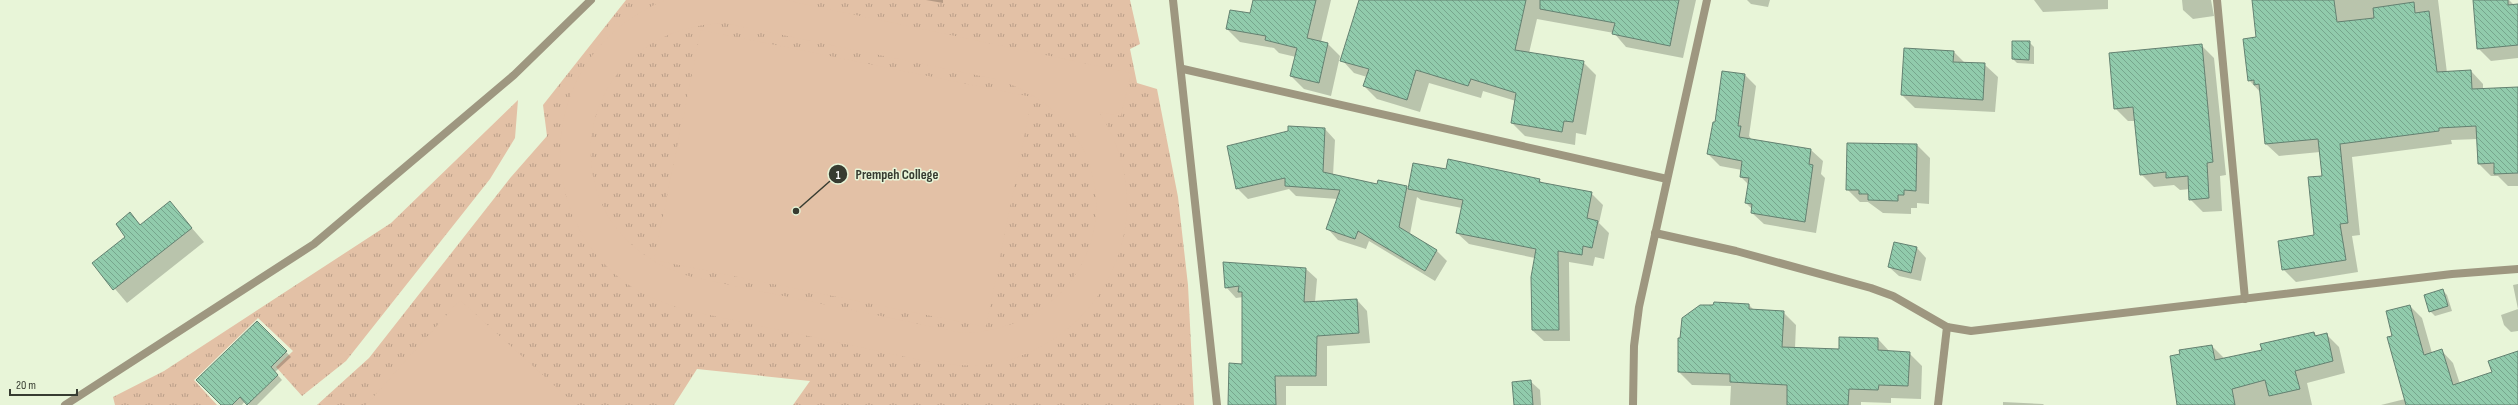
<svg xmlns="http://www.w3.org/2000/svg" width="2518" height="405" viewBox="0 0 2518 405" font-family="'Sofia Sans Condensed',sans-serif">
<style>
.grass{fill:url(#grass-tufts)}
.park{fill:#e3c1a6;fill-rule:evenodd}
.shadow{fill:#0003}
.building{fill:url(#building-back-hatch);stroke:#648171}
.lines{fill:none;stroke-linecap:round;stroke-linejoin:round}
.street{stroke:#9e9780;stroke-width:8}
.leader{fill:none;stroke:#373c31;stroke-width:1.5}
.callout-dot{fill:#373c31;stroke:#e8f5d8;stroke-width:1.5}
.mark-label{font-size:12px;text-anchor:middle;font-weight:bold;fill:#fff}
.callout-label{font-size:14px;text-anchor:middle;font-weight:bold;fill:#373c31;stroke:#e8f5d8;stroke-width:3;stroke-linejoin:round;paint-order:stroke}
</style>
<defs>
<pattern id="grass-tufts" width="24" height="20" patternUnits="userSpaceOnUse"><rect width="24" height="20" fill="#e3c1a6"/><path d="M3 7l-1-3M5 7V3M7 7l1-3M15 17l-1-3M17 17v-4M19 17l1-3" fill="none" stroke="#b99e88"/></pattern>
<pattern id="building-back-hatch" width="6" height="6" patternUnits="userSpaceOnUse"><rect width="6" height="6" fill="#91cbac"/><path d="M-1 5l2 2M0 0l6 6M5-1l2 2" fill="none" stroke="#77a68d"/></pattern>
</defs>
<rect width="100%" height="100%" fill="#e8f5d8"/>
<!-- grass -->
<g class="grass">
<polygon points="626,0 1130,0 1140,44 1130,49 1137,83 1157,89 1178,197 1188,285 1194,405 793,405 810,381 697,369 674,405 317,405 369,358 511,177 547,136 543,105"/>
<polygon points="518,100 515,138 490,179 346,361 302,396 276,367 293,351 258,318 194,380 217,405 115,405 113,397 164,371 391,223"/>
</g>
<!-- park -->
<g class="park">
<path d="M666,0H785L1131,73L1121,116L1099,112C1160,204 1117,325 1012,359C987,368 960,366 934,363L686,310C660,302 636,293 616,275C523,193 551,44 666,0ZM724,23L995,79C1147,125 1121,327 963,333L692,277C540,234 566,29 724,23Z"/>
<polygon points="701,30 1032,97 986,327 654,260"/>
<polygon points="460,300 576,405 366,405"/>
</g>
<!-- shadow -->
<g class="shadow">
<polygon points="926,0 943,0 943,3"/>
<polygon points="1254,0 1331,0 1321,42 1328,44 1340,56 1331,96 1304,89 1291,76 1296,57 1279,53 1274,48 1240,42 1227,29 1250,15"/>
<polygon points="1360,0 1696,0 1683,58 1626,47 1614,33 1537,19 1529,53 1583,62 1596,75 1586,135 1576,133 1575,145 1525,136 1512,123 1516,101 1483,91 1481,98 1429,83 1420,112 1377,99 1364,86 1367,77 1354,73 1342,60"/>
<polygon points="1747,0 1770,0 1768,7 1751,4"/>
<polygon points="2034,0 2108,0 2108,9 2043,12"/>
<polygon points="2182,0 2211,0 2214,16 2193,19 2183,10"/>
<polygon points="2253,0 2438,0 2447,73 2471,71 2483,84 2483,89 2518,88 2518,186 2508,186 2498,176 2491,176 2479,164 2478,139 2451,140 2452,144 2352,157 2360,235 2352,236 2358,272 2296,282 2283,269 2315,236 2323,177 2320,152 2279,156 2266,144 2261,93 2249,80 2257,38"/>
<polygon points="2488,0 2509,0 2514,5 2518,5 2518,58 2491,61 2478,48"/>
<polygon points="2029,42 2034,47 2034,64 2017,63 2013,59"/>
<polygon points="2201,45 2214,58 2226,175 2220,176 2222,211 2203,212 2190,199 2190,189 2180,190 2174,185 2154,187 2141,174 2135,121 2128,121 2115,108"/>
<polygon points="1953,51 1965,63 1984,64 1998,77 1995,112 1915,108 1902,95"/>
<polygon points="1744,74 1756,86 1749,136 1752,140 1811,150 1823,161 1821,174 1825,178 1816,233 1764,224 1752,213 1752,209 1746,203 1749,185 1741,177 1742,170 1720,166 1708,154 1716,123"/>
<polygon points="1325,129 1335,140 1333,175 1378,185 1406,187 1409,189 1414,164 1447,170 1539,180 1544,184 1591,193 1603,205 1599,223 1609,233 1604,259 1595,257 1593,266 1569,262 1570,341 1544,341 1532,330 1535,258 1469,244 1457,233 1462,208 1421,200 1417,197 1410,234 1436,250 1447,261 1435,281 1369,241 1366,249 1338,240 1328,229 1338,199 1296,196 1289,189 1248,199 1237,188"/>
<polygon points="1917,145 1930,158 1929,204 1917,203 1917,208 1911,208 1911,214 1883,213 1868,202 1860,202 1847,189"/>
<polygon points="170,203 204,242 127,303 93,263 127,237 130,214 141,225"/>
<polygon points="1917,248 1926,258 1921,281 1899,276 1889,267"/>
<polygon points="1306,269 1317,279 1315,302 1357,300 1367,311 1370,343 1327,346 1327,386 1286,386 1286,405 1229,405 1243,365 1243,297 1236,298 1226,287"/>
<polygon points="2518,284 2518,331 2511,332 2504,325 2501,315 2518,309 2513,285"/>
<polygon points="2442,290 2447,295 2452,311 2435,316 2430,311"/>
<polygon points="1734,303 1749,305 1755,311 1783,312 1796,325 1795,348 1840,350 1878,339 1890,352 1909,353 1922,366 1921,399 1891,398 1891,403 1861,402 1861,405 1730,405 1731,386 1692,385 1679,372 1681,339 1701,306"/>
<polygon points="2410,306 2422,318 2432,353 2441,350 2453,363 2460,384 2493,373 2518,352 2518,405 2381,405 2405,399 2393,336"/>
<polygon points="257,322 291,357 275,372 282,380 257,405 249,405 245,401 242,405 223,405"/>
<polygon points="2314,333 2317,336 2326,334 2339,347 2345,373 2307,383 2312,405 2178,405 2212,346 2224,358 2263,351"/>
<polygon points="1530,381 1540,390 1541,405 1515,405"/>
<polygon points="2003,402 2043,404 2044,405 2003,405"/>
</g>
<!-- building -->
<g class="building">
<polygon points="1253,0 1316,0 1307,38 1328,43 1319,83 1290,76 1297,48 1265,40 1266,36 1226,29 1230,10 1250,13"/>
<polygon points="1359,0 1526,0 1515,50 1584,61 1573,122 1564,121 1562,132 1511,123 1516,93 1471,79 1468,86 1416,70 1407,100 1363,86 1369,69 1340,61"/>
<polygon points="1540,0 1679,0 1670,46 1612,34 1615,23 1540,9"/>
<polygon points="2252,0 2334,0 2337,22 2374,18 2373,8 2414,2 2415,13 2429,11 2437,72 2471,70 2472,89 2518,87 2518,173 2494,174 2494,163 2478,164 2476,126 2439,128 2439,131 2340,144 2348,223 2340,224 2346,260 2282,270 2278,241 2314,235 2308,177 2322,176 2318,139 2265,144 2259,84 2254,85 2254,80 2248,81 2243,39 2256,37"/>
<polygon points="2473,0 2508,0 2508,5 2518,4 2518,45 2477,49"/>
<polygon points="2012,41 2030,41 2029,60 2012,59"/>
<polygon points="2202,44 2213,162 2207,163 2209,198 2189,200 2188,176 2166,178 2166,172 2140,175 2133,107 2114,109 2109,53"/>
<polygon points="1904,48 1954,51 1953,62 1985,63 1983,100 1901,95"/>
<polygon points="1722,71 1745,74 1738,126 1741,126 1739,137 1811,149 1809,164 1813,165 1805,222 1751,213 1752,204 1745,203 1749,178 1740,177 1742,161 1707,154 1713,122 1715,122"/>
<polygon points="1288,126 1325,128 1323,172 1377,184 1378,180 1407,186 1399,227 1437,250 1425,271 1358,231 1355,239 1326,229 1340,190 1285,186 1285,178 1236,189 1227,146 1288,131"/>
<polygon points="1847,143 1917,144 1916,191 1904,190 1904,195 1898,195 1898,201 1868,200 1868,194 1859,194 1859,190 1846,190"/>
<polygon points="1448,159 1540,179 1539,182 1592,192 1587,218 1598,221 1592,248 1583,246 1582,255 1558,251 1559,330 1532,330 1531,277 1536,249 1456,233 1463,200 1408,189 1413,163 1446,169"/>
<polygon points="170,201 192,228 113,290 92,263 125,237 116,224 130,212 140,225"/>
<polygon points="1894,242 1917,247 1911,273 1888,267"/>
<polygon points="1223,262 1306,268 1304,302 1357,299 1359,333 1317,336 1316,376 1275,376 1276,405 1228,405 1229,363 1242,364 1242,292 1238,292 1239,286 1225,288"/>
<polygon points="2443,289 2448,306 2429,312 2424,295"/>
<polygon points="1714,302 1749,304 1749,309 1784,311 1782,347 1839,349 1839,337 1878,338 1878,350 1910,352 1908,386 1879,385 1878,390 1849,389 1848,405 1787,405 1787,385 1730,382 1730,374 1678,372 1678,338 1680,338 1682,318 1700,305 1713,305"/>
<polygon points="2410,305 2424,355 2442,349 2453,385 2492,372 2488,361 2518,351 2518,405 2406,405 2387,337 2392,336 2386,311"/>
<polygon points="257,321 287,351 271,367 278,375 247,405 240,397 232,405 221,405 196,380"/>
<polygon points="2314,332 2315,336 2327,333 2333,361 2295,371 2300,389 2269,396 2265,380 2232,389 2235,405 2177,405 2170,356 2180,354 2179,350 2212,345 2215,360 2262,350 2260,344"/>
<polygon points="1531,380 1533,405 1514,405 1512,382"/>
</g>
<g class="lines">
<!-- street -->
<g class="street">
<polyline points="1173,0 1217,405"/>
<polyline points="2217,0 2245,299"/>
<polyline points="1183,69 1667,179"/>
<polyline points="1655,233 1736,251 1871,288 1893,296 1947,327 1971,331 2452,274 2518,269"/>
<polyline points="65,405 314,244 514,75 591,0"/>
<polyline points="1633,405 1634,346 1639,307 1707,0"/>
<polyline points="1938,405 1947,327"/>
</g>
</g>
<!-- callouts -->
<path class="leader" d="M796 211L838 174"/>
<g class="callout-dot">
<circle cx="796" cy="211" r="4"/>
<circle cx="838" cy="174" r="10"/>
</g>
<g class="mark-label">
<text x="838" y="179">1</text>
</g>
<g class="callout-label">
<text x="897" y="179">Prempeh College</text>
</g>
<!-- scale -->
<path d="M10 389v6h67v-6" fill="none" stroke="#373c31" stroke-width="2"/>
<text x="16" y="389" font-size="12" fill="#373c31" stroke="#e8f5d8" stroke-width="3" paint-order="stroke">20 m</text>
</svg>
